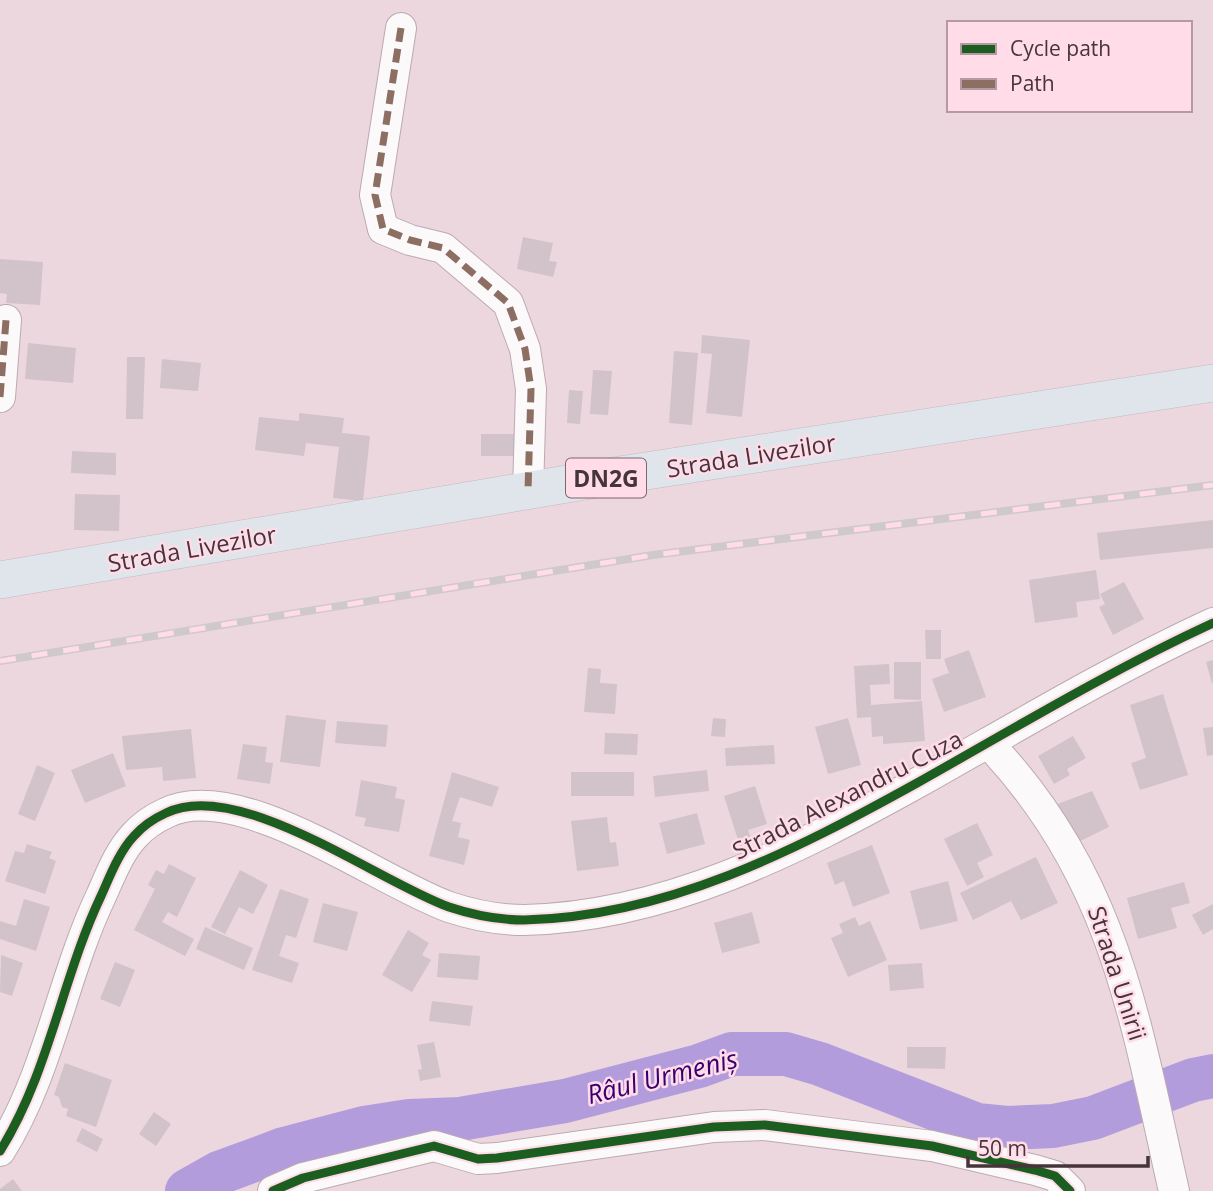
<svg xmlns="http://www.w3.org/2000/svg" width="1213" height="1191" viewBox="0 0 1213 1191" font-family="'Open Sans',sans-serif">
<style>
.lines{fill:none;stroke-linecap:round;stroke-linejoin:round}
.river{stroke:#b39cdc;stroke-width:44}
.building{fill:#d2c2ca}
.minor-casing{stroke:#bcaab1;stroke-width:32}
.major-casing{stroke:#c5b9be;stroke-width:38}
.minor{stroke:#fcf9fa;stroke-width:30}
.major{stroke:#dfe5ea;stroke-width:37}
.rail-casing{stroke:#cfc9cb;stroke-width:8}
.rail{stroke:#ffdce8;stroke-width:5;stroke-dasharray:16;stroke-linecap:butt}
.quiet{stroke:#8d6e63;stroke-width:7;stroke-dasharray:14 7;stroke-linecap:butt}
.cycleway-casing{stroke:#ffdce8;stroke-width:13}
.cycleway{stroke:#1b5e20;stroke-width:9}
.labels{text-anchor:middle;dominant-baseline:central;stroke-width:5;stroke-linejoin:round;paint-order:stroke}
.shield{fill:#ffdce8;stroke:#7d676f;stroke-width:2}
.shield-label{font-size:23px;font-weight:bold;fill:#45353b}
.street-label{font-size:24px;fill:#45353b;stroke:#ffdce8}
.water-label{font-size:26px;font-style:italic;fill:#360071;stroke:#ffdce8}
</style>
<rect width="100%" height="100%" fill="#edd7df"/>
<g class="lines">
<!-- river -->
<polyline class="river" points="187,1191 219,1173 284,1149 364,1128 409,1121 460,1119 565,1101 699,1066 732,1054 786,1054 820,1064 977,1125 1007,1128 1053,1126 1093,1118 1193,1080 1213,1076"/>
</g>
<!-- building -->
<g class="building">
<polygon points="523,237 553,243 549,261 557,262 553,277 517,269"/>
<polygon points="0,259 43,262 40,305 6,303 7,294 0,293"/>
<polygon points="702,335 750,340 742,417 706,413 712,354 701,353"/>
<polygon points="28,343 76,348 73,383 25,379"/>
<polygon points="674,351 698,353 692,425 669,423"/>
<polygon points="127,357 145,357 143,419 126,419"/>
<polygon points="162,359 201,363 198,391 160,388"/>
<polygon points="593,370 612,371 608,415 590,414"/>
<polygon points="569,390 583,391 580,424 567,423"/>
<polygon points="299,413 344,418 342,433 370,436 363,501 333,498 339,447 306,443 304,456 255,450 259,417 299,421"/>
<rect x="481" y="434" width="33" height="22"/>
<polygon points="72,451 116,453 116,475 71,473"/>
<polygon points="75,494 120,495 119,531 74,530"/>
<polygon points="1213,520 1213,548 1100,560 1097,533"/>
<polygon points="1096,570 1100,599 1076,602 1078,617 1035,623 1029,580"/>
<polygon points="1124,582 1144,619 1113,635 1099,607 1105,604 1100,594"/>
<polygon points="925,630 941,630 941,659 926,659"/>
<polygon points="969,650 986,697 944,712 932,679 949,673 944,659"/>
<polygon points="1213,660 1213,683 1212,683 1206,662"/>
<polygon points="894,662 921,662 921,700 894,699"/>
<polygon points="889,664 890,684 870,685 871,705 922,701 925,741 883,744 883,736 872,737 871,717 857,718 854,666"/>
<polygon points="588,668 601,669 600,683 617,684 615,714 584,712"/>
<polygon points="1163,694 1188,775 1140,790 1131,763 1146,758 1130,705"/>
<polygon points="286,715 326,720 320,767 280,762"/>
<polygon points="713,718 726,719 725,737 711,736"/>
<polygon points="848,718 861,765 828,774 815,727"/>
<polygon points="337,721 388,725 386,747 335,743"/>
<polygon points="1213,727 1213,755 1207,756 1203,728"/>
<polygon points="191,729 196,778 163,781 162,767 126,770 122,736"/>
<polygon points="605,733 638,734 637,755 604,754"/>
<polygon points="1073,736 1086,758 1067,769 1070,775 1054,784 1038,756"/>
<polygon points="243,744 267,747 265,762 273,763 270,784 237,779"/>
<polygon points="774,745 775,764 726,766 725,748"/>
<polygon points="113,753 126,786 85,803 71,770"/>
<polygon points="37,765 55,773 35,821 18,814"/>
<polygon points="707,770 709,791 655,797 653,776"/>
<polygon points="452,772 499,787 492,807 460,797 452,821 461,823 458,837 470,840 464,865 429,856"/>
<rect x="571" y="772" width="63" height="24"/>
<polygon points="361,780 397,787 395,798 405,800 399,832 364,826 366,818 355,816"/>
<polygon points="755,786 767,824 748,830 752,842 740,846 724,796"/>
<polygon points="1092,791 1109,827 1074,844 1055,805"/>
<polygon points="697,813 705,844 667,854 659,823"/>
<polygon points="607,817 610,843 616,842 619,866 577,871 571,821"/>
<polygon points="977,823 993,855 977,863 984,877 967,886 944,839"/>
<polygon points="27,844 52,852 49,858 56,861 45,894 5,881 15,851 24,853"/>
<polygon points="872,845 890,893 853,907 844,881 835,885 827,863"/>
<polygon points="1036,857 1058,903 1021,920 1011,901 973,920 960,893"/>
<polygon points="169,864 196,878 177,917 168,912 162,922 194,939 185,956 134,930 155,889 148,885 156,870 164,874"/>
<polygon points="240,870 268,885 253,914 239,907 225,934 211,927"/>
<polygon points="948,881 958,921 920,930 910,891"/>
<polygon points="1184,882 1190,903 1171,908 1177,928 1138,939 1127,898"/>
<polygon points="280,889 309,899 296,938 286,935 279,956 299,963 292,983 252,970"/>
<polygon points="24,899 50,907 36,951 0,939 0,921 16,926"/>
<polygon points="323,903 358,912 347,951 313,942"/>
<polygon points="1213,904 1213,929 1203,935 1192,915"/>
<polygon points="752,912 760,943 722,953 714,923"/>
<polygon points="855,917 859,926 870,921 887,960 848,977 831,938 843,933 839,924"/>
<polygon points="205,927 253,948 244,970 196,949"/>
<polygon points="408,930 429,943 422,955 431,960 412,992 382,975"/>
<polygon points="439,953 480,956 478,980 437,977"/>
<polygon points="1,955 23,963 12,996 0,992"/>
<polygon points="115,962 135,970 120,1007 100,999"/>
<polygon points="922,963 924,988 890,991 888,965"/>
<polygon points="432,1001 473,1006 470,1026 429,1021"/>
<polygon points="434,1042 441,1077 420,1081 418,1070 422,1069 417,1045"/>
<polygon points="907,1047 946,1047 945,1069 907,1068"/>
<polygon points="65,1063 112,1080 96,1127 66,1116 68,1109 62,1107 59,1097 54,1095"/>
<polygon points="154,1112 171,1124 156,1146 139,1134"/>
<polygon points="82,1128 103,1139 97,1152 76,1141"/>
<polygon points="13,1179 22,1191 0,1191 0,1189"/>
</g>
<g class="lines">
<!-- minor casing -->
<g class="minor-casing">
<g id="minor">
<polyline points="401,28 375,195 383,229 410,240 443,248 508,303 525,349 531,389 528,491"/>
<polyline points="0,397 6,320"/>
<path d="M988,743C1115,876 1135,1020 1174,1191"/>
<path d="M0,1151C49,1073 62,978 101,896C110,876 119,852 134,836C142,827 155,818 166,813C238,777 379,882 449,907C473,915 498,920 524,920C666,917 796,850 917,783C1015,728 1111,670 1213,623"/>
<polyline points="273,1191 303,1178 434,1146 478,1159 497,1158 714,1127 765,1125 932,1146 1035,1170 1055,1176 1070,1191"/>
</g>
</g>
<!-- major casing -->
<g class="major-casing">
<polyline id="major" points="0,580 614,476 1213,383"/>
</g>
<!-- minor -->
<use href="#minor" class="minor"/>
<!-- major -->
<use href="#major" class="major"/>
<!-- rail casing -->
<g class="rail-casing">
<polyline id="rail" points="0,661 653,555 1213,485"/>
</g>
<!-- rail -->
<use href="#rail" class="rail"/>
<!-- quiet -->
<g class="quiet">
<polyline points="401,28 375,195 383,229 410,240 443,248 508,303 525,349 531,389 528,491"/>
<polyline points="0,397 6,320"/>
</g>
<!-- cycleway casing -->
<g class="cycleway-casing">
<g id="cycleway">
<path d="M0,1151C49,1073 62,978 101,896C110,876 119,852 134,836C142,827 155,818 166,813C238,777 379,882 449,907C473,915 498,920 524,920C666,917 796,850 917,783C1015,728 1111,670 1213,623"/>
<polyline points="273,1191 303,1178 434,1146 478,1159 497,1158 714,1127 765,1125 932,1146 1035,1170 1055,1176 1070,1191"/>
</g>
</g>
<!-- cycleway -->
<use href="#cycleway" class="cycleway"/>
</g>
<g class="labels">
<!-- shield labels -->
<rect class="shield" x="566" y="458.5" width="80" height="39" rx="5"/>
<g class="shield-label">
<text x="606" y="478">DN2G</text>
</g>
<!-- street labels -->
<g class="street-label">
<text transform="translate(751 455) rotate(-9)">Strada Livezilor</text>
<text transform="translate(192 548) rotate(-10)">Strada Livezilor</text>
<text transform="translate(847 794) rotate(-27)">Strada Alexandru Cuza</text>
<text transform="translate(1118 973) rotate(72)">Strada Unirii</text>
</g>
<!-- water labels -->
<g class="water-label">
<text transform="translate(662 1076) rotate(-14)">Râul Urmeniș</text>
</g>
</g>
<!-- legend -->
<rect x="947" y="21" width="245" height="91" fill="#ffdce8" stroke="#b599a3" stroke-width="2"/>
<rect x="961" y="44" width="35" height="10" fill="#1b5e20" stroke="#b599a3" stroke-width="2"/>
<text x="1010" y="56" font-size="21" fill="#45353b">Cycle path</text>
<rect x="961" y="79" width="35" height="10" fill="#8d6e63" stroke="#b599a3" stroke-width="2"/>
<text x="1010" y="91" font-size="21" fill="#45353b">Path</text>
<!-- scale -->
<path d="M968 1156v10h180v-10" fill="none" stroke="#45353b" stroke-width="3.5"/>
<text x="978" y="1156" font-size="21" fill="#45353b" stroke="#ffdce8" stroke-width="5" paint-order="stroke">50 m</text>
</svg>
